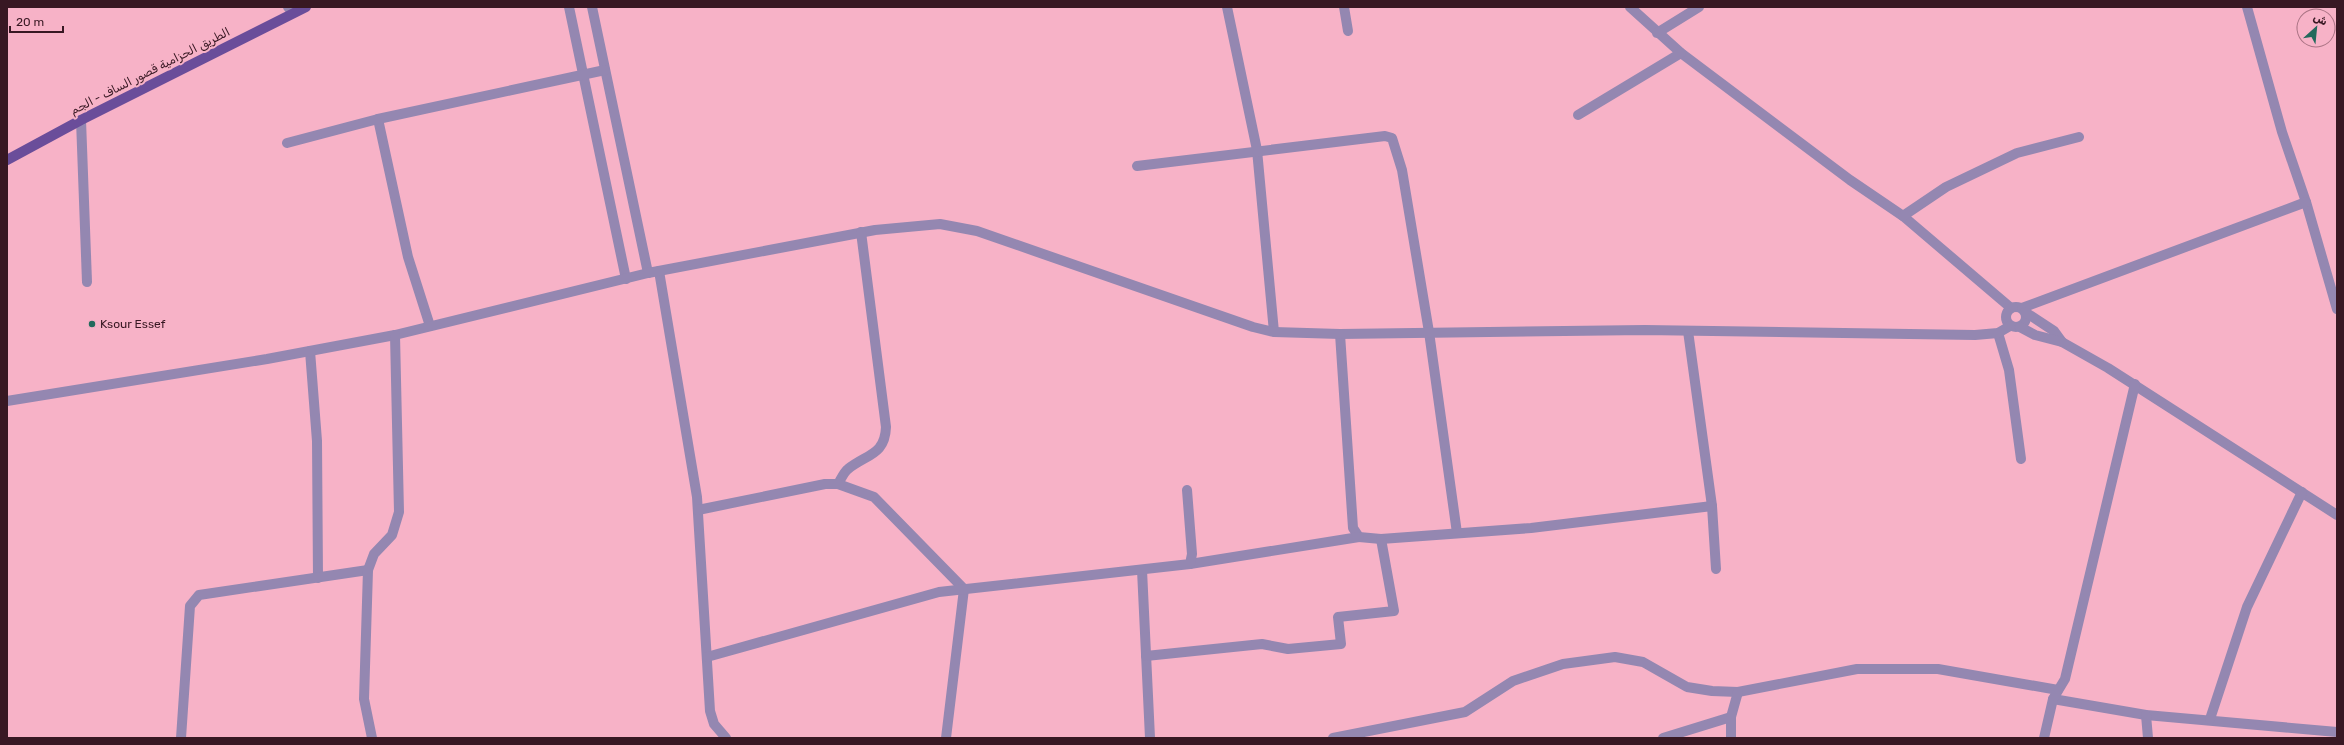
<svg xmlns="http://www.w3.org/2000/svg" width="2344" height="745" viewBox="0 0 2344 745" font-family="Rubik,'Noto Naskh Arabic',sans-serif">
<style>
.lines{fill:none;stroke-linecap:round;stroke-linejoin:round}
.minor{stroke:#9487b1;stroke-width:10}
.major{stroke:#6a4d9a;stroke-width:10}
.poi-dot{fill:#23695c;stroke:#f7b2c7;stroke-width:1.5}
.labels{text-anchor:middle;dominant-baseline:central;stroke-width:4;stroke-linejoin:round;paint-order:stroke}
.street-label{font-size:12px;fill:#381823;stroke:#f7b2c7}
.poi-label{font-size:12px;fill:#381823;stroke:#f7b2c7;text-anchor:start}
</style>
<rect width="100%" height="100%" fill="#f7b2c7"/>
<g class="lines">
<!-- minor -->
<g class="minor">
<polyline points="288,7 293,13"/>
<polyline points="569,7 626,279"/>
<polyline points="592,7 648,273"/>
<polyline points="1227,7 1257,150 1274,332"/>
<polyline points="1344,7 1348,31"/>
<polyline points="1630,7 1681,53 1850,180 1903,216 2011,308"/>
<polyline points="2247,7 2282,132 2306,202 2337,309"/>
<polyline points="1657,33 1699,7"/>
<polyline points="1578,115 1681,53"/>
<polyline points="378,119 408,257 430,326"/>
<polyline points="81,120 87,282"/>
<polyline points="287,143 378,119 605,70"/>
<polyline points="1137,166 1385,136 1392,138 1402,170 1429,332 1457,533"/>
<polyline points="1903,216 1946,187 2017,153 2079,137"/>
<polyline points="659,271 697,497 710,711 714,724 726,738"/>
<circle cx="2016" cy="317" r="10"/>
<polyline points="2022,308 2306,202"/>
<polyline points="2025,312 2054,331 2062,342"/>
<polyline points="2020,327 2035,335 2062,342 2108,368 2337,515"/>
<polyline points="1688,331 1712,506 1716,569"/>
<polyline points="1998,333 2009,370 2021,459"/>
<polyline points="1340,334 1353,528 1359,537 1381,539 1531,528 1712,506"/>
<polyline points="310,351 317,441 318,578"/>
<polyline points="7,401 267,359 395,335 648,273 875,230 940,224 977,231 1253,327 1274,332 1340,334 1645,330 1975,335 1998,333 2010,326"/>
<path d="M838,484C841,479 844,472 848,469C867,454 885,455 886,427L861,232"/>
<polyline points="698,510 825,484 838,484 874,497 964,589 946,738"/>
<polyline points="1190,564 1359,537"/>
<polyline points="1142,570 1150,738"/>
<polyline points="1146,656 1262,644 1288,649 1341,644 1338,617 1394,611 1381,539"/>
<polyline points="707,657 939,592 1190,564 1192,554 1187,490"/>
<polyline points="2053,699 2146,715 2337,732"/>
<polyline points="2146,715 2148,738"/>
<polyline points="2210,719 2247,607 2302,492"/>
<polyline points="181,738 190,606 199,595 368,570"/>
<polyline points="372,738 364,699 368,570 374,554 392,535 399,512 395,335"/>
<polyline points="1333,738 1465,712 1513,681 1563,664 1615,657 1643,662 1687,687 1712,691 1738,692 1857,669 1938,669 2058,690"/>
<polyline points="1663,738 1731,717"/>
<polyline points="1731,738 1731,717 1738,692"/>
<polyline points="2044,738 2053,699 2065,679 2135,384"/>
</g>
<!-- major -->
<polyline class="major" points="7,160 81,120 306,7"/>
</g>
<!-- markers -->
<circle class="poi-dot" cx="92" cy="324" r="4"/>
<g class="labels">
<!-- street labels -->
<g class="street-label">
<text transform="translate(150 71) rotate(-27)">الطريق الحزامية قصور الساف - الجم</text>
</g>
<!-- poi labels -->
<g class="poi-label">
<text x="100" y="324">Ksour Essef</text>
</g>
</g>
<!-- border -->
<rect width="2344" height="745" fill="none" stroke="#381823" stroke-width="16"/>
<!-- north arrow -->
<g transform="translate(2316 28) rotate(27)"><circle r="19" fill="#f7b2c7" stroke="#ab7485"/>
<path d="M0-3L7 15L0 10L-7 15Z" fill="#23695c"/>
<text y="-6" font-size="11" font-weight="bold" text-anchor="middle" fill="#381823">ش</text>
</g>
<!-- scale -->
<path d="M10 26v6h53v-6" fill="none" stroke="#381823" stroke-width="2"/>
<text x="16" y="26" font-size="12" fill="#381823" stroke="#f7b2c7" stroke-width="3" paint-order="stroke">20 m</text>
</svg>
